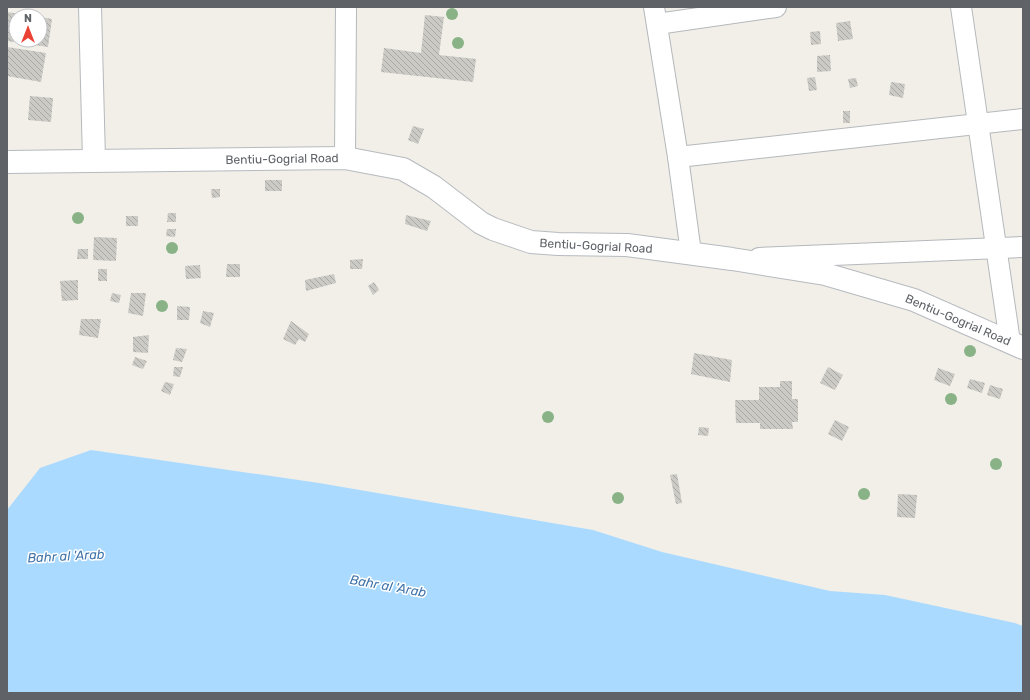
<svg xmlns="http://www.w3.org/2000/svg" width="1030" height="700" viewBox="0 0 1030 700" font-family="Rubik,sans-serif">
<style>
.water{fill:#aadaff}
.building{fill:url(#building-back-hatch)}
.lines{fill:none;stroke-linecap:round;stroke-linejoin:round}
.minor-casing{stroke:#b5b8bc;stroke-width:22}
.tertiary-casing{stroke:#b5b8bc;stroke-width:24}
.secondary-casing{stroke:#b6babf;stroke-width:24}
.minor{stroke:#fff;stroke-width:20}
.tertiary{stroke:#fff;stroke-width:22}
.secondary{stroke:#fff;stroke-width:22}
.tree{fill:#89b387}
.labels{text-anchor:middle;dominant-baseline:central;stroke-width:3;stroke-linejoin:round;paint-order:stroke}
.street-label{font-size:12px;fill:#5f6368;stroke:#fff}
.water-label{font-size:13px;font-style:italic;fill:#4174aa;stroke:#fff}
</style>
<defs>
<pattern id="building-back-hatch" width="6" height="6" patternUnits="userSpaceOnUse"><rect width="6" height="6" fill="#cccac5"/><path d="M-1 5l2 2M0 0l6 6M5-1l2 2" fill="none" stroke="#a9a8a4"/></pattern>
</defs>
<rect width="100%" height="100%" fill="#f1efe8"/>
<!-- water -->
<polygon class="water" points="91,450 319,483 593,530 662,552 830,591 885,595 1015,623 1023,626 1023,693 9,693 7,687 7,510 40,468"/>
<!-- building -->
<g class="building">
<polygon points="7,12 26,15 16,16 16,40 40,40 40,17 52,19 48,47 7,41"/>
<polygon points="425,15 444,17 439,55 476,59 473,82 381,72 384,48 421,53"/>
<polygon points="850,21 853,39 838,41 836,23"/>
<polygon points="820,31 821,44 811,45 810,32"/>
<polygon points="7,47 46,53 41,82 7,76"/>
<polygon points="830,55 831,71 817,72 817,56"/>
<polygon points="815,77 817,90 809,91 807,78"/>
<polygon points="856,78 858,86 850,88 848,79"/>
<polygon points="891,82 905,84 903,98 889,95"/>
<polygon points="30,96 53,98 51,122 28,120"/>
<rect x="843" y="111" width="7" height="12"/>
<polygon points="413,126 424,129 418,144 408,140"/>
<rect x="265" y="180" width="17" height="11"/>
<polygon points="211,189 220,189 220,197 212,198"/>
<polygon points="168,213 176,213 176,222 167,222"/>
<polygon points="406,215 431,221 427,231 405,224"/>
<rect x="126" y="216" width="12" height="10"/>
<polygon points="167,229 176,229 175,237 166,236"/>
<polygon points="94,237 117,238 116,261 93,260"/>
<polygon points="78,249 88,249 88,259 77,259"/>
<polygon points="363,259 362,269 350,269 350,260"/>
<polygon points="227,264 240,264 240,277 226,277"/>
<polygon points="200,265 201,278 186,279 185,266"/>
<rect x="98" y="269" width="9" height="12"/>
<polygon points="334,274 336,283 306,291 305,280"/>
<polygon points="78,280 78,300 62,301 60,281"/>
<polygon points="374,282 379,290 373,295 368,286"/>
<polygon points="112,293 121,295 119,303 110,301"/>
<polygon points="131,293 146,293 143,316 128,313"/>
<polygon points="177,306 190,307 189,320 177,320"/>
<polygon points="203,311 214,313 210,327 200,323"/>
<polygon points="81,319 101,319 98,338 79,335"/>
<polygon points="291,321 309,334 305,342 299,339 295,345 283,339"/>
<polygon points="149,335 148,353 133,352 133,337"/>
<polygon points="176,348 187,349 182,362 173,360"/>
<polygon points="694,353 732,360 730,382 691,374"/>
<polygon points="135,357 147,361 143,369 132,365"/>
<polygon points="174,367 183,367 180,377 173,376"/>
<polygon points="828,367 843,375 835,390 820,383"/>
<polygon points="938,368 955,374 950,386 934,380"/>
<polygon points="970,379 985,383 982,393 967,388"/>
<polygon points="780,381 792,381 792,399 798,399 798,422 792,422 793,429 760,429 760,423 736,423 735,400 759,400 759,387 780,387"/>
<polygon points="165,382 174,384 170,395 161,391"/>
<polygon points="990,385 1003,389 1000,399 987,395"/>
<polygon points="835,420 849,427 842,441 828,434"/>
<polygon points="699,427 709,428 708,436 698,435"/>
<polygon points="677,474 682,503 676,504 670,475"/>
<polygon points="898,494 917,495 915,518 897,517"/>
</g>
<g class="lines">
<!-- minor casing -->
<g class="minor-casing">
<g id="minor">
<polyline points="654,7 678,157 1023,119"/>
<polyline points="961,7 1010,342"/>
<polyline points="657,24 776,7"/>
<polyline points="678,157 691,253"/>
<polyline points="345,158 346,7"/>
<polyline points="759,258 1023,247"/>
</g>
</g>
<!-- tertiary casing -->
<g class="tertiary-casing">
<polyline id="tertiary" points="90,7 94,160"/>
</g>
<!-- secondary casing -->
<g class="secondary-casing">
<polyline id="secondary" points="7,162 345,158 403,169 434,187 481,223 493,229 531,242 558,244 627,245 732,259 825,274 914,300 1023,348"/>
</g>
<!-- minor -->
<use href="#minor" class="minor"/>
<!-- tertiary -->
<use href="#tertiary" class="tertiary"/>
<!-- secondary -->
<use href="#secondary" class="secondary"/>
</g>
<!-- trees -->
<g class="tree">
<circle cx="452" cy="14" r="6"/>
<circle cx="458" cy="43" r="6"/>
<circle cx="78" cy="218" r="6"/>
<circle cx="172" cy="248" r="6"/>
<circle cx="162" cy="306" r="6"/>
<circle cx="970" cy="351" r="6"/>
<circle cx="951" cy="399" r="6"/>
<circle cx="548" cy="417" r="6"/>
<circle cx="996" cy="464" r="6"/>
<circle cx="864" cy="494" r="6"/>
<circle cx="618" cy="498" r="6"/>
</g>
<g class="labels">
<!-- street labels -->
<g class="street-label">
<text transform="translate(282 159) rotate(-1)">Bentiu-Gogrial Road</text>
<text transform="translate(596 246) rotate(3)">Bentiu-Gogrial Road</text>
<text transform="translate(958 320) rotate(23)">Bentiu-Gogrial Road</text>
</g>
<!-- water labels -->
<g class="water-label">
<text transform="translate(66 556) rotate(-3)">Bahr al 'Arab</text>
<text transform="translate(388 586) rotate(10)">Bahr al 'Arab</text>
</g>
</g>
<!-- border -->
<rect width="1030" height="700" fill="none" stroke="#5f6368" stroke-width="16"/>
<!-- north arrow -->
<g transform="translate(28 28)"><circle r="19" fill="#ffffff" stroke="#bfc1c3"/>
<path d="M0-3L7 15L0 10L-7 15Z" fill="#ea4335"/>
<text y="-6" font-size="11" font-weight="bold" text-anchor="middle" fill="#5f6368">N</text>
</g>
</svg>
